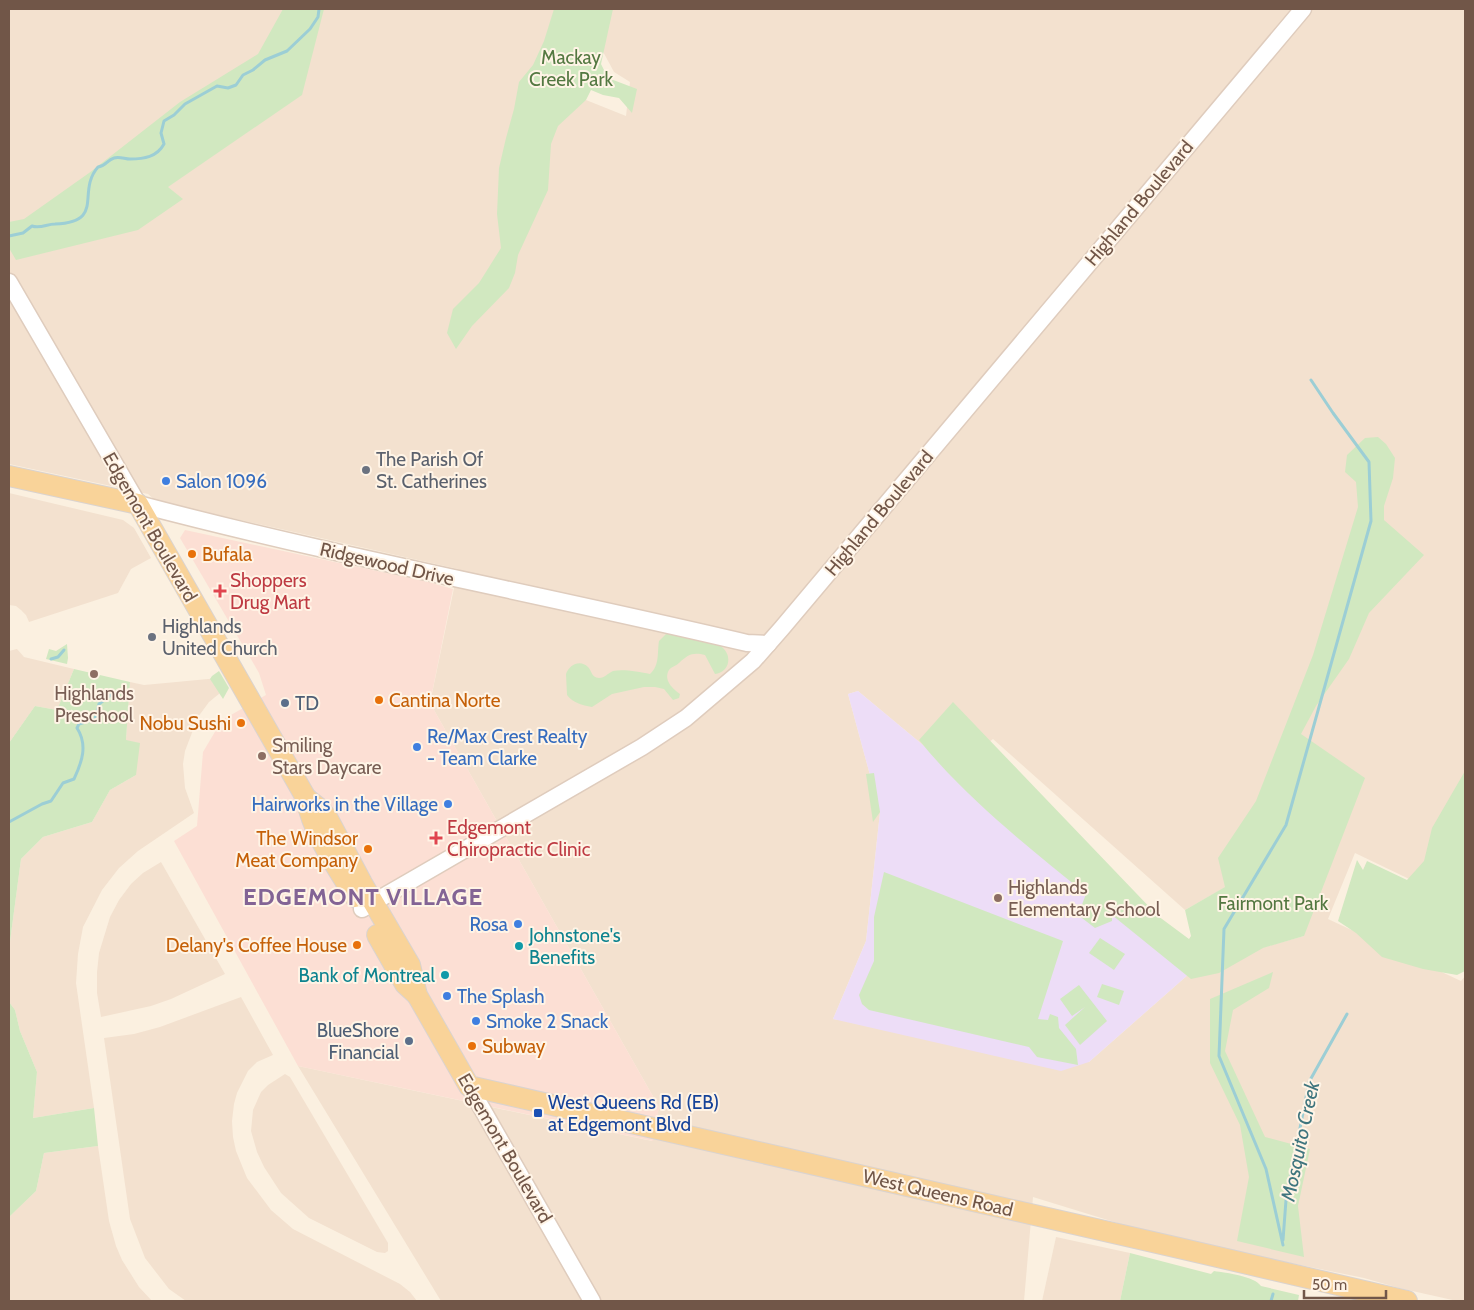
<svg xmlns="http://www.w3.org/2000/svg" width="1474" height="1310" viewBox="0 0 1474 1310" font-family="Cabin,sans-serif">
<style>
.residential{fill:#f3e1cf;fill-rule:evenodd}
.commercial{fill:#fcdfd4}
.education{fill:#edddf7}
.green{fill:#d1e8c0}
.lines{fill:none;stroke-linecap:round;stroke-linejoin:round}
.stream{stroke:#9cced5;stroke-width:3}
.minor-casing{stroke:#dfccbd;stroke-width:19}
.major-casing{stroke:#dad3cf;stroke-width:22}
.minor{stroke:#fff;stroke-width:16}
.major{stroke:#f9d399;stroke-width:20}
.worship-dot{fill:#6b7280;stroke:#fff4e6;stroke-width:2}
.shop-dot{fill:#3f7fe0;stroke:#fff4e6;stroke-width:2}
.food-dot{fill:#e8710a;stroke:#fff4e6;stroke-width:2}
.health-dot{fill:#e0444e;stroke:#fff4e6;stroke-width:2}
.education-dot{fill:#8d6e63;stroke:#fff4e6;stroke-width:2}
.service-dot{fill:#5c6f8a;stroke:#fff4e6;stroke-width:2}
.culture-dot{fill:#0f9aa8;stroke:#fff4e6;stroke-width:2}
.transit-dot{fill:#1a4fb4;stroke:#fff4e6;stroke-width:2}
.labels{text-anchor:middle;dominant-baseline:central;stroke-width:4;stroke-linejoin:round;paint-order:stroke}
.park-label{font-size:19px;fill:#537841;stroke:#fff4e6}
.street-label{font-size:19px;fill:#715648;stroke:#fff4e6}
.worship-label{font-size:19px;fill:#5b616d;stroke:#fff4e6;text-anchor:start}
.shop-label{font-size:19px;fill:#366cbe;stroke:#fff4e6;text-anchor:start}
.food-label{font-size:19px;fill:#c56008;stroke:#fff4e6;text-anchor:start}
.health-label{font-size:19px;fill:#be3a42;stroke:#fff4e6;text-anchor:start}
.education-label{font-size:19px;fill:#785e54;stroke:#fff4e6;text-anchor:start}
.service-label{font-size:19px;fill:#4e5e75;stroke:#fff4e6;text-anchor:start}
.culture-label{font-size:19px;fill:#0d838f;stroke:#fff4e6;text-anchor:start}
.transit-label{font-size:19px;fill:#164399;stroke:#fff4e6;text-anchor:start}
.water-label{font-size:20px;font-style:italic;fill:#3f757e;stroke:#fff4e6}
.district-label{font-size:24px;font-weight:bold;letter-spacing:1px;fill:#836495;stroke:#fff4e6}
</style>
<rect width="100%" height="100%" fill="#fbf0e0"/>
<!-- residential -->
<g class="residential">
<path d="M9,9H578L525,130L586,100L626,116L630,82L614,72L600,46L611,9H1465V794L1428,888L1355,853L1328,919L1461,981L1465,976V1301H1457L1399,1288L1364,1278L1163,1237L1033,1197L1024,1301H441L298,1066L652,1141L659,1107L430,703L458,569L156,501L148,494L9,464ZM858,691L953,770L993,739L1185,910L1240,879L1304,936L1198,966L1089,1062L833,1019L866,941L880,812L848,694Z"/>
<polygon points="9,493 123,520 134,528 151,558 131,569 118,593 29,622 26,615 21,610 16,606 9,605"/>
<polygon points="17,649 24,657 74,669 57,710 35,706 9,743 9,651"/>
<polygon points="219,678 225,689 209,702 198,717 185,751 183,764 185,788 194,813 138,851 119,868 102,890 83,927 78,954 76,983 94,1108 33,1118 37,1072 20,1031 15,1010 9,1002 9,949 21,859 43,837 92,822 110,790 136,775 126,740 130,682 144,685"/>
<polygon points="161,862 225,974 171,999 151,1006 101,1017 97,993 97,972 99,953 110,917 119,900 131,884 143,873"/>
<polygon points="241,997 273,1055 257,1062 248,1071 237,1093 234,1104 232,1121 233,1137 236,1151 247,1178 271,1210 293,1229 400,1284 410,1292 417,1301 186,1301 169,1289 145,1258 130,1219 104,1038 134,1034 160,1027"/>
<polygon points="285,1074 290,1077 388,1243 388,1251 385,1253 377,1252 309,1218 281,1193 264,1167 257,1152 251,1131 253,1110 261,1092 268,1085"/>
<polygon points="98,1146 109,1221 116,1246 122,1260 139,1287 152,1301 9,1301 9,1217 36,1191 44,1153"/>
<polygon points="1056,1237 1130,1253 1120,1301 1042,1301"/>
</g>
<!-- commercial -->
<polygon class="commercial" points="185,530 428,582 453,589 430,703 659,1107 653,1141 298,1066 174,841 197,826 203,752 222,720 266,695 259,673 180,538"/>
<!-- education -->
<polygon class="education" points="858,691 953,770 1198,966 1089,1062 1061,1071 833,1019 866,941 880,812 848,694"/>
<!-- green -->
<g class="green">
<polygon points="283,9 324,9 302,95 168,187 183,199 138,230 16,260 9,248 9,222 24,219 89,173 180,102 258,54"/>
<polygon points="554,9 613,9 601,64 608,78 637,89 632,113 619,98 603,95 591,90 586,100 558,126 551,144 548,190 518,255 515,273 509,288 472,326 456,349 447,333 453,309 479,283 501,248 497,214 499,168 506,138 514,109 519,82 533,65 544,41"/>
<path d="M1378,437L1386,444L1395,458L1393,478L1384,506V520L1424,555L1369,613L1349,659L1316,706L1301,734L1365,778L1304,936L1263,948L1219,973L1191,979L1112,915V921L1095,928L1078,915L1086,894C1027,846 967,799 919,740L953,702L1158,916L1189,939L1191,936L1185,910L1225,887L1218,858L1256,801L1313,655L1358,507L1356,482L1345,472L1347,455L1365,438Z"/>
<path d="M668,632C680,635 710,639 719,645C733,653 731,672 715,674L705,655C692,652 688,655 679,663C676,666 671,667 669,670C663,680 673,689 680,694L679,698L673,700L664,689L655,687H644L612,694L592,707C582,705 573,703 567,695L566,674C569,665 580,659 588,667C592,671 591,677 599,678C605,678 608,673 613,671C624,669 639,672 650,674C660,665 657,653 659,641Z"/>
<polygon points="67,644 68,658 67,664 46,659 49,649 56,651"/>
<polygon points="74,669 130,682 126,740 140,743 136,775 110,790 92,822 43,837 21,859 9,949 9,743 35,706 57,710"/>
<polygon points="219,671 229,688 223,699 210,679 212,676"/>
<polygon points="1465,771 1465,971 1457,975 1423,969 1382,957 1356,933 1338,921 1357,860 1363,870 1367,861 1407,880 1424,861 1432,828"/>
<polygon points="874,773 880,812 873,822 866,774"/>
<polygon points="884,872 1063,941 1038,1019 1048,1020 1050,1014 1058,1017 1059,1028 1076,1049 1078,1065 1037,1057 1029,1047 869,1010 862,1004 859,995 874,961 874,917"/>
<polygon points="1100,938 1125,954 1114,970 1089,953"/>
<polygon points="1273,972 1269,988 1233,1010 1225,1051 1265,1137 1310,1149 1298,1206 1304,1257 1237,1241 1249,1177 1240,1125 1210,1063 1210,999"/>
<polygon points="1102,984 1124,991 1119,1005 1097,997"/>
<polygon points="1079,985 1107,1021 1080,1045 1065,1025 1085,1007 1072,1016 1060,999"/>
<polygon points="9,1002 15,1010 20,1031 37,1072 33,1118 94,1108 98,1146 44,1153 36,1191 9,1217"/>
<path d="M1130,1253L1211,1274L1214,1271C1227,1273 1254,1276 1261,1286L1299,1295L1298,1301H1120Z"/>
</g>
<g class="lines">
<!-- stream -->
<g class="stream">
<path d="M9,236L23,233L32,226C40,229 47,224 55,224C106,222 76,192 98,167C106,166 107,160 114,158C119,156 125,159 130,159C144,159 157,157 164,144L161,133L164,121L174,115L185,104L217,86L228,88L236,85L243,75L253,70L265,60L287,51L310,29L318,17L319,9"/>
<polyline points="51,659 58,657 64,650"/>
<path d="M9,822L42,804L51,801L63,783L74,779C82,762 88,745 77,728L79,724L95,719L99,704L112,694"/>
<polyline points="1283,1240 1286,1200 1309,1082 1347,1014"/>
<polyline points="1283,1245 1266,1169 1219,1056 1224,929 1286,825 1371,521 1369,462 1333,413 1311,380"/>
<polyline points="1271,1301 1273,1294"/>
</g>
<!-- minor casing -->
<g class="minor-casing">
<g id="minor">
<path d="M9,282L138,504C339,557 544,595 747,643L768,644"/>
<polyline points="362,909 642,747 686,718 753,661 782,628 1303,9"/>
<polyline points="469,1086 592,1301"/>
</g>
</g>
<!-- major casing -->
<g class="major-casing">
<g id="major">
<path d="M9,476L138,504L306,798C313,834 336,866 355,897"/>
<polyline points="306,798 320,809 328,819 362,883 410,965 417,995 469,1086 1179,1248 1407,1301"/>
<polyline points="377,935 405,984 416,994"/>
</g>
</g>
<!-- minor -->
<use href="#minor" class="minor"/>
<!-- major -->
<use href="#major" class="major"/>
</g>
<!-- markers -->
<g class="worship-dot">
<circle cx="366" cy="470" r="5"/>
<circle cx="152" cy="637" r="5"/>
</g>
<g class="shop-dot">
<circle cx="166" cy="481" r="5"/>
<circle cx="417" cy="747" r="5"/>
<circle cx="448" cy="804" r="5"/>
<circle cx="518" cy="924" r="5"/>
<circle cx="447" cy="996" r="5"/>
<circle cx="476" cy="1021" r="5"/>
</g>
<g class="food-dot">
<circle cx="192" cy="554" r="5"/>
<circle cx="379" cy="700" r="5"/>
<circle cx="241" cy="723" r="5"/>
<circle cx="368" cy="849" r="5"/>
<circle cx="357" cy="945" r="5"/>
<circle cx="472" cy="1046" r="5"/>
</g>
<g class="health-dot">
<path d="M217.5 583.5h5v5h5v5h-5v5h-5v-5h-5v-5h5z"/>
<path d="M433.5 830.5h5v5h5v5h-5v5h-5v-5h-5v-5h5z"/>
</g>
<g class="education-dot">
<circle cx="94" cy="674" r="5"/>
<circle cx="262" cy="756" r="5"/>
<circle cx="998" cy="898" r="5"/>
</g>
<g class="service-dot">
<circle cx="285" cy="703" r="5"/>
<circle cx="409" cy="1041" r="5"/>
</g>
<g class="culture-dot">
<circle cx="519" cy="946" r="5"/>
<circle cx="445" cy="975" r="5"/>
</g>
<rect class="transit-dot" x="533" y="1108" width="10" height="10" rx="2.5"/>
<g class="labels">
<!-- park labels -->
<g class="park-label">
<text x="571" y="57">Mackay<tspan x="571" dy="22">Creek Park</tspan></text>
<text x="1273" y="903">Fairmont Park</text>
</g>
<!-- street labels -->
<g class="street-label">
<text transform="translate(1139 203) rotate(-50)">Highland Boulevard</text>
<text transform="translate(879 513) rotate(-50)">Highland Boulevard</text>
<text transform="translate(150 527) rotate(60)">Edgemont Boulevard</text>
<text transform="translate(387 564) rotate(13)">Ridgewood Drive</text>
<text transform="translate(505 1148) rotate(60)">Edgemont Boulevard</text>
<text transform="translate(938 1193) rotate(13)">West Queens Road</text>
</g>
<!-- worship labels -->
<g class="worship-label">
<text x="376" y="459">The Parish Of<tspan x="376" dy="22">St. Catherines</tspan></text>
<text x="162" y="626">Highlands<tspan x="162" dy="22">United Church</tspan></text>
</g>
<!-- shop labels -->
<g class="shop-label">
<text x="176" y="481">Salon 1096</text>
<text x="427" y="736">Re/Max Crest Realty<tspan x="427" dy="22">- Team Clarke</tspan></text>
<text x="438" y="804" text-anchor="end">Hairworks in the Village</text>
<text x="508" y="924" text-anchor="end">Rosa</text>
<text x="457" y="996">The Splash</text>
<text x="486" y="1021">Smoke 2 Snack</text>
</g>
<!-- food labels -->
<g class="food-label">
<text x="202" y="554">Bufala</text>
<text x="389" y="700">Cantina Norte</text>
<text x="231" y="723" text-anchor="end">Nobu Sushi</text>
<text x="358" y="838" text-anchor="end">The Windsor<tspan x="358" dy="22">Meat Company</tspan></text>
<text x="347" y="945" text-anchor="end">Delany's Coffee House</text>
<text x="482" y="1046">Subway</text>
</g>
<!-- health labels -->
<g class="health-label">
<text x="230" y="580">Shoppers<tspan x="230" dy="22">Drug Mart</tspan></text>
<text x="447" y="827">Edgemont<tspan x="447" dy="22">Chiropractic Clinic</tspan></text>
</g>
<!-- education labels -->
<g class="education-label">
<text x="94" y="693" text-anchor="middle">Highlands<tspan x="94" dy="22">Preschool</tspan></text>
<text x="272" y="745">Smiling<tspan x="272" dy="22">Stars Daycare</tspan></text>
<text x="1008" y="887">Highlands<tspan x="1008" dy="22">Elementary School</tspan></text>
</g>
<!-- service labels -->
<g class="service-label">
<text x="295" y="703">TD</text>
<text x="399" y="1030" text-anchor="end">BlueShore<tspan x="399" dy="22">Financial</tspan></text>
</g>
<!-- culture labels -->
<g class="culture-label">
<text x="529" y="935">Johnstone's<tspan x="529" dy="22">Benefits</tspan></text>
<text x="435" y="975" text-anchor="end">Bank of Montreal</text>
</g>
<!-- transit labels -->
<g class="transit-label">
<text x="548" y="1102">West Queens Rd (EB)<tspan x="548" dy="22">at Edgemont Blvd</tspan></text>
</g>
<!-- water labels -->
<g class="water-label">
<text transform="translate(1300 1141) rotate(-78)">Mosquito Creek</text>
</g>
<!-- district labels -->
<g class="district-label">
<text x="363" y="896">EDGEMONT VILLAGE</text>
</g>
</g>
<!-- border -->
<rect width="1474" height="1310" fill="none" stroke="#715648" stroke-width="20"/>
<!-- scale -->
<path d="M1304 1290v8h82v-8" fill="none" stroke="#715648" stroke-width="2.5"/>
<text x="1312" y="1290" font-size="15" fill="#715648" stroke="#fff4e6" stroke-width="4" paint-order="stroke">50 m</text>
</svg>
